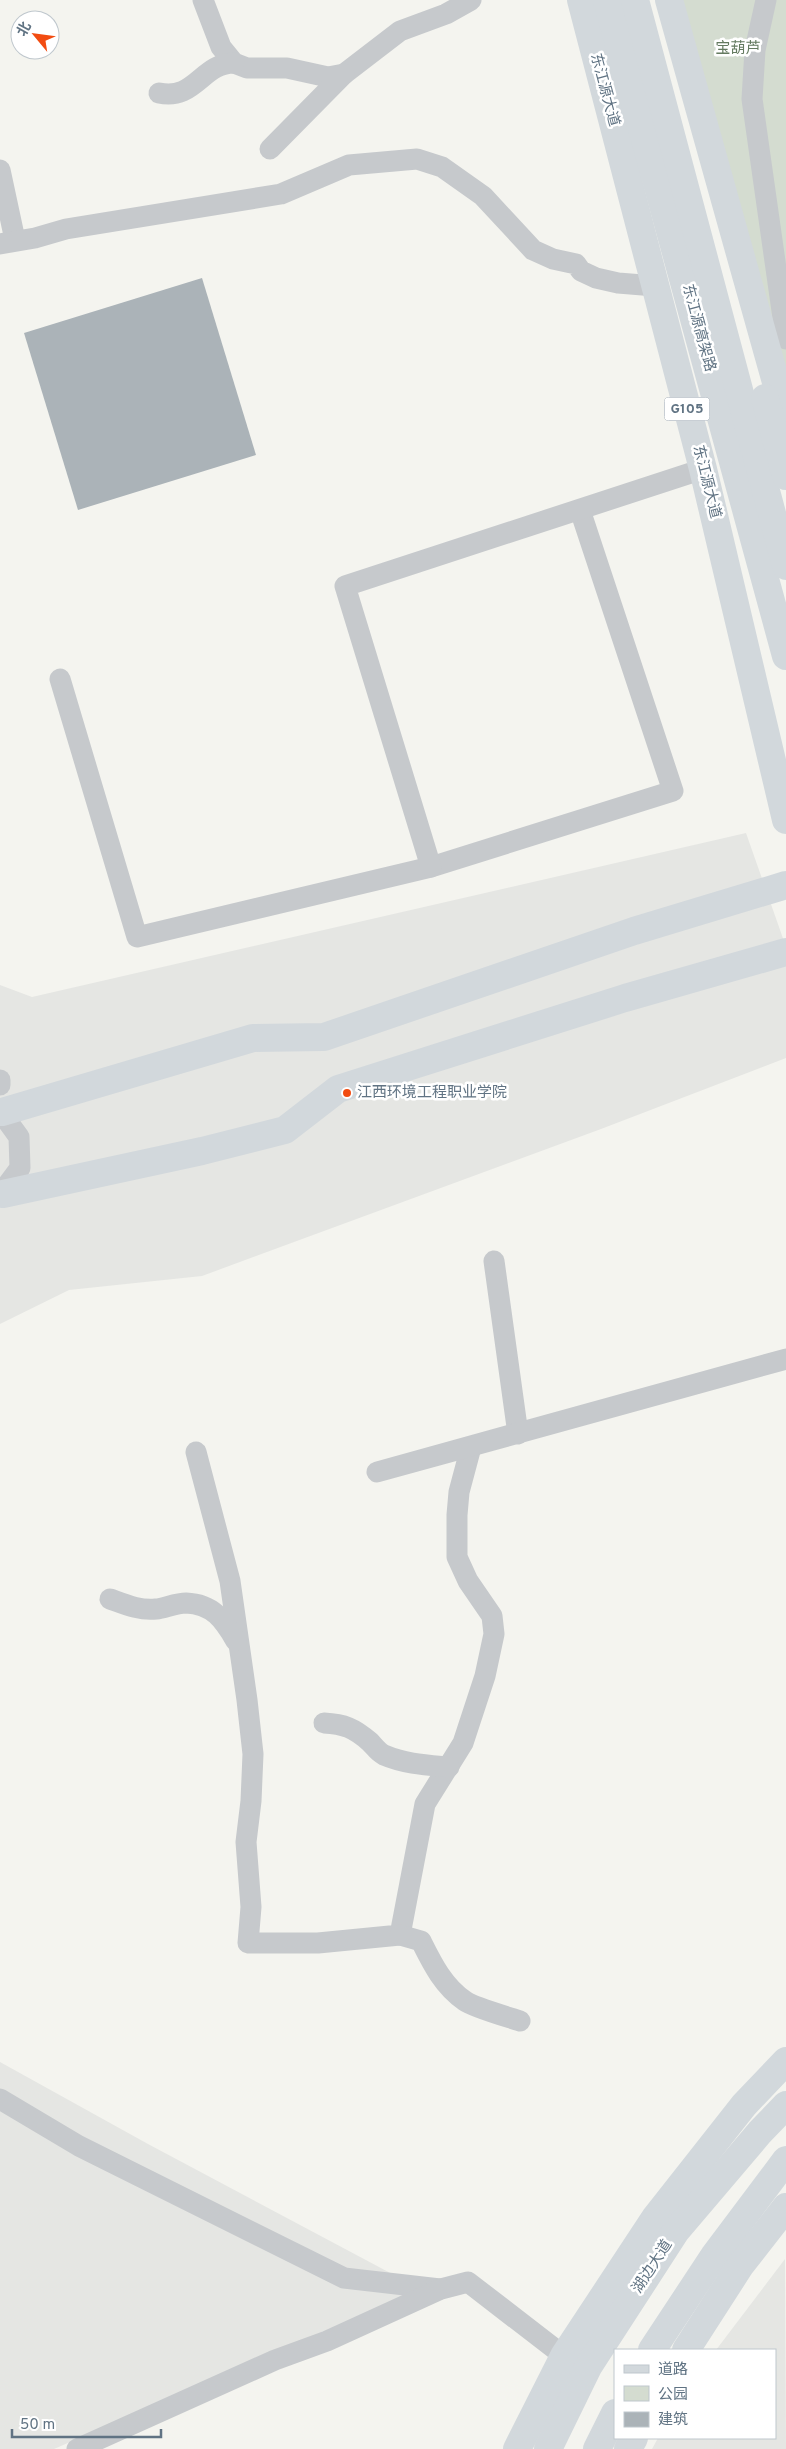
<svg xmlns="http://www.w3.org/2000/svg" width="786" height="2449" viewBox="0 0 786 2449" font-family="Overpass,'Noto Sans SC',sans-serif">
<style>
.built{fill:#e5e6e3}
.green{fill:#d4dcd0}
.building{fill:#abb3b8}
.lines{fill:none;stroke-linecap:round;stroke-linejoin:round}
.street{stroke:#c6c9cc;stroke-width:21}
.secondary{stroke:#d2d8dc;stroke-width:28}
.highway{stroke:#d2d8dc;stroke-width:28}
.poi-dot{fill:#f24c11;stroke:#fff;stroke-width:2}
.labels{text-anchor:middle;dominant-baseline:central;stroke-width:5;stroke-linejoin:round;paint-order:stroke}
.shield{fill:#fff;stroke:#909da8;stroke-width:1}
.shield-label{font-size:14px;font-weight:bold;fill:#607383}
.park-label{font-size:15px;fill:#647a60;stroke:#fff}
.street-label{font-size:15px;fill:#607383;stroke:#fff}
.poi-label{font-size:15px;fill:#607383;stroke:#fff;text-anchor:start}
</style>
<rect width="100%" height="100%" fill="#f4f4ef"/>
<!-- built -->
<g class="built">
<polygon points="746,833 786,947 786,1058 601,1129 202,1276 69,1290 0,1324 0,985 32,997"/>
<polygon points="0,2062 148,2144 426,2292 362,2316 54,2449 0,2449"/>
<polygon points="785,2259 786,2449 652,2449 658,2438 775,2438 775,2350 716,2350"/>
</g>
<!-- green -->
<polygon class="green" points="675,0 786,0 786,423"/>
<!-- building -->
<polygon class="building" points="202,278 256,455 78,510 24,333"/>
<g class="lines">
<!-- street -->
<g class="street">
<polyline points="203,0 221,47 234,63 247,68 287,68 328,77 344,74 400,31 446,14 471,0"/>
<polyline points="766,0 755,50 752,99 786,339"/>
<path d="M159,93C195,101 202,63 234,63"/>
<polyline points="270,149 344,74"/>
<polyline points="0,170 15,240"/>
<polyline points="0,244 35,238 66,229 281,194 349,165 417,159 442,167 483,196 533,250 553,259 576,264 581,271 596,278 618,283 655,286"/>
<polyline points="60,679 137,937 431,867 673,791 580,510"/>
<polyline points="431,867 345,586 703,469"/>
<polyline points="0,1080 0,1085"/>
<polyline points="0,1111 19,1137 20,1168 0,1195"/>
<polyline points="494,1261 518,1434"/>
<polyline points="196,1452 230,1581 247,1700 253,1754 251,1801 246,1842 251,1907 248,1943 318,1943 400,1935 425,1804 463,1743 485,1676 494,1634 492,1616 468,1581 457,1557 457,1515 459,1492 471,1447"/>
<polyline points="377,1472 786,1359"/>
<path d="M110,1599C124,1604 140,1611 156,1609C165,1608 176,1603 186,1603C213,1604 224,1620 236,1641"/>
<path d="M324,1723C344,1724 354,1728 370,1742C374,1746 378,1752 384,1755C405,1764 427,1765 449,1767"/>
<path d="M400,1935L421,1941C432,1963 443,1986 465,2001C473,2007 508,2017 520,2021"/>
<polyline points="0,2099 79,2146 344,2278 440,2289"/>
<polyline points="77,2449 275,2360 327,2341 441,2289 468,2282 564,2356"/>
</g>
<!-- secondary -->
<g class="secondary">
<polyline points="2,1112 253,1038 324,1037 634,931 786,885"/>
<polyline points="3,1194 202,1151 285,1130 338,1089 625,998 786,952"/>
<polyline points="652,2350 714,2256 786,2160"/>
<polyline points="686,2350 740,2266 786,2207"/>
<polyline points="517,2449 564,2356 655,2218 744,2105 786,2061"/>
<polyline points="548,2449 588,2367 676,2231 760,2132 786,2105"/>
<polyline points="597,2449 615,2413"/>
<polyline points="628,2449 634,2438"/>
</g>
<!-- highway -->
<g class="highway">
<polyline points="581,0 703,469 786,820"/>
<polyline points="607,0 786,656"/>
<polyline points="635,0 786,566"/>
<polyline points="669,0 786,418"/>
<polyline points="765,398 786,476"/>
</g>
</g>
<!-- markers -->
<circle class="poi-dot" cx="347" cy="1093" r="5"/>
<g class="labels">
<!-- shield labels -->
<rect class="shield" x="664.5" y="397.5" width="45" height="23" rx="4"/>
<g class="shield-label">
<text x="687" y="409">G105</text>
</g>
<!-- park labels -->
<g class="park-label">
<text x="738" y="49">宝葫芦</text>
</g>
<!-- street labels -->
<g class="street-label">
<text transform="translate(604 90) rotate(75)">东江源大道</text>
<text transform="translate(698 328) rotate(75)">东江源高架路</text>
<text transform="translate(706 482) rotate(76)">东江源大道</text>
<text transform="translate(653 2267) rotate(-57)">湖边大道</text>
</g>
<!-- poi labels -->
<g class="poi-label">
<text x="357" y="1093">江西环境工程职业学院</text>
</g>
</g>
<!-- legend -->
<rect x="614" y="2349" width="162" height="90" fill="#ffffff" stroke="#bfc7cd"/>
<rect x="624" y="2365" width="25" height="8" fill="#d2d8dc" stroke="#bfc7cd"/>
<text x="658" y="2374" font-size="15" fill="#607383">道路</text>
<rect x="624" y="2386" width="25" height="15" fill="#d4dcd0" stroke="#bfc7cd"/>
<text x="658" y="2399" font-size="15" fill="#607383">公园</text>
<rect x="624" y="2412" width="25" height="15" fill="#abb3b8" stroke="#bfc7cd"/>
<text x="658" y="2424" font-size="15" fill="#607383">建筑</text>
<!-- north arrow -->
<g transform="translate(35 35) rotate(299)"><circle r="24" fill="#ffffff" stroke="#bfc7cd"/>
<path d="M0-4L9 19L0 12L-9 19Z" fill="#f24c11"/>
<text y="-8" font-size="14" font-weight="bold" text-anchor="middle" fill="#607383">北</text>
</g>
<!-- scale -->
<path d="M12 2429v8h149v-8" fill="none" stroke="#607383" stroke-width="2.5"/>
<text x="20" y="2429" font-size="15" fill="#607383" stroke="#ffffff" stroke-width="4" paint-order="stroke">50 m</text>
</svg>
